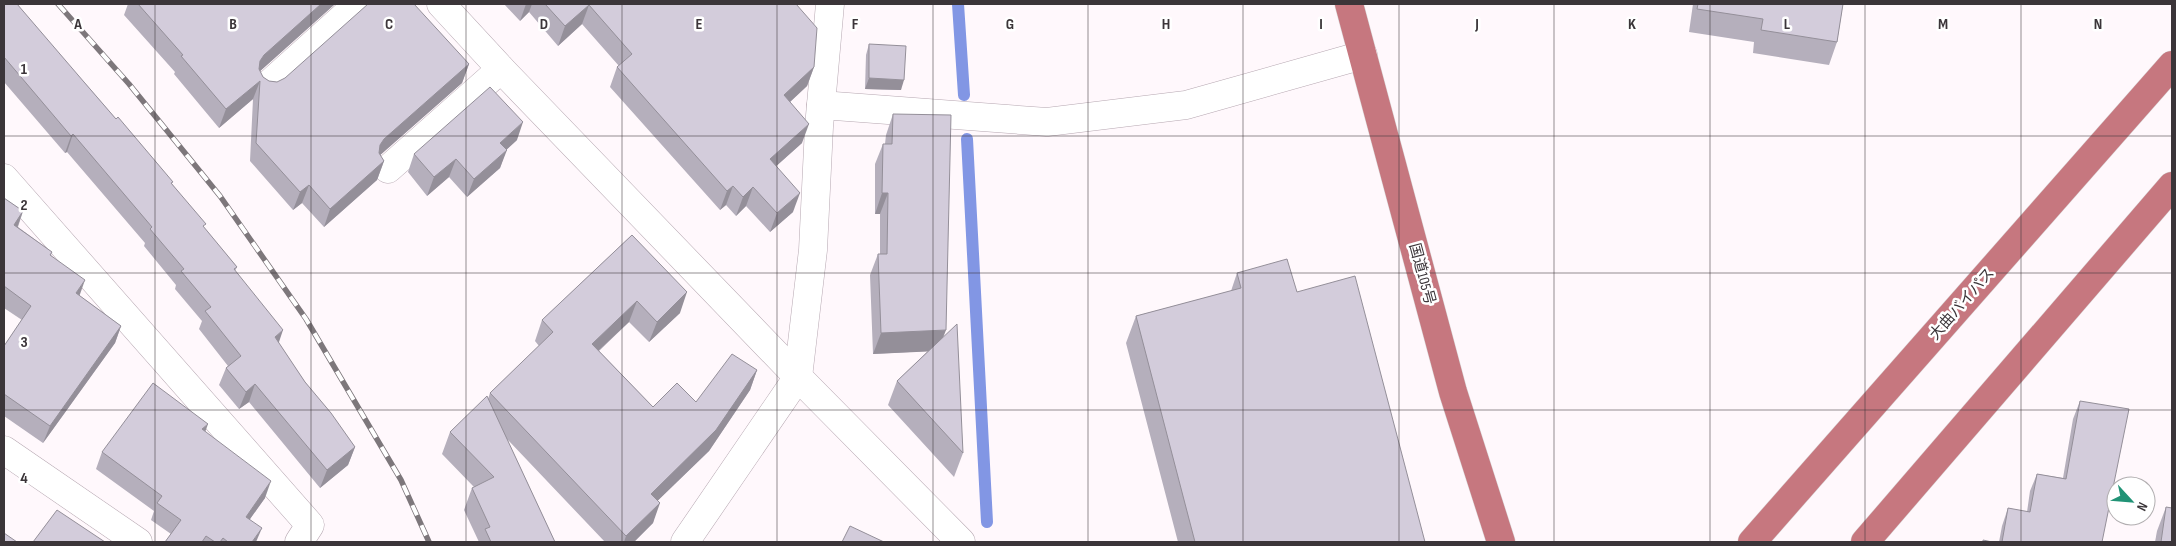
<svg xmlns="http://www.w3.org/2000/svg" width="2176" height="546" viewBox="0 0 2176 546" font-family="'Sofia Sans Condensed','Noto Sans JP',sans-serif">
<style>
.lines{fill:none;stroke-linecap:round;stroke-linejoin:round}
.stream{stroke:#8296e4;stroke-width:12}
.minor-casing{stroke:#b6a7b1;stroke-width:29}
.highway-casing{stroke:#d8d7d7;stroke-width:29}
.minor{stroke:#fff;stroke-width:28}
.highway{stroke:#c6777f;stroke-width:28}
.rail-casing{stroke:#7d777b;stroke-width:5.5}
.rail{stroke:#fff;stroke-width:4;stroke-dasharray:11;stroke-linecap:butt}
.wall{fill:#b5afbc}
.shaded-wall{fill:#948f99}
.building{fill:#d3ccdb;stroke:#948f99}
.grid{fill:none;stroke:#3b3539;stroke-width:1;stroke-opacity:0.55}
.labels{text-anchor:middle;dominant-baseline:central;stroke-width:5;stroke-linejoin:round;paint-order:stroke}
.street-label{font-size:15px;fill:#3b3539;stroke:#fff}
.grid-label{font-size:16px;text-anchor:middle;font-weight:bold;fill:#3b3539;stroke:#fff;stroke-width:5;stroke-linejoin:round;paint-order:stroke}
</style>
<rect width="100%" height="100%" fill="#fff8fc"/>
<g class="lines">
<!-- stream -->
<g class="stream">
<polyline points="958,4 964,95"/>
<polyline points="967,139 987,522"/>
</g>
<!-- minor casing -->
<g class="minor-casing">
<g id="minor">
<polyline points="441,4 501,69 798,377 961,542"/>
<polyline points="268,85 358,4"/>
<polyline points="821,105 1047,122 1186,105 1363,55"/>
<polyline points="388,169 501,69"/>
<polyline points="4,178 310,525 299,542"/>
<polyline points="4,450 138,542"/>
<polyline points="685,542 798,377 813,250 819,127 830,4"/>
</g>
</g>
<!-- highway casing -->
<g class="highway-casing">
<g id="highway">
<polyline points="1349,4 1453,392 1501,542"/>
<polyline points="1752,542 2172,65"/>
<polyline points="1865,542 2172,186"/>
</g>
</g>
<!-- minor -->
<use href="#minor" class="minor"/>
<!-- highway -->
<use href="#highway" class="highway"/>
<!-- rail casing -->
<g class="rail-casing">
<polyline id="rail" points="58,4 129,84 220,196 306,319 401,480 429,542"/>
</g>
<!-- rail -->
<use href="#rail" class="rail"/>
</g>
<!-- wall -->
<g class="wall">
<polygon points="4,4 84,82 172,184 204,228 237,267 235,271 278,343 305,382 355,447 348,465 320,488 249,402 239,409 219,385 226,368 228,366 199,329 202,321 175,289 176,285 144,246 145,243 67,152 65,153 4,82"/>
<polygon points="128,4 335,4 260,71 263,77 269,81 277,82 469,64 462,83 380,155 384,161 377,180 324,227 302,203 293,210 250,161 253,99 219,128 174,74 175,72 124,15"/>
<polygon points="504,4 796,4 814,67 807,86 790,102 802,143 776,166 793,212 770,232 746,206 736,216 726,205 720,210 610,87 617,67 619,66 582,24 558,46 529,12 520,21"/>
<polygon points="1693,4 1843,4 1837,42 1829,65 1753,53 1754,42 1689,32"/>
<polygon points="869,44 901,90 865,89 866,55"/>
<polygon points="893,114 943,337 963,453 954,477 888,405 897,381 928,351 873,354 870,275 878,254 880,254 880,214 875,214 875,164 883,144 885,144 886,135"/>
<polygon points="517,140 506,150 500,168 467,197 449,177 427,196 408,172 414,154"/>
<polygon points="4,198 23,211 18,227 52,252 51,255 80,296 121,326 115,343 43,443 4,416 4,346 22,320 4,308"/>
<polygon points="632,235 680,313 649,342 629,322 599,351 653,407 696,402 757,370 750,390 709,451 658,500 653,523 634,542 605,542 507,439 555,542 479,542 464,510 472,488 474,487 442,454 450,432 488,399 490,393 539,346 535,341 542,320"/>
<polygon points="1237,273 1297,292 1425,542 1178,542 1126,343 1136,316 1231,291"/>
<polygon points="2080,401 2102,542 1999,542 2002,526 2008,508 2027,512 2030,491 2037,474 2063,478 2073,419"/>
<polygon points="205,432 265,498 250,519 256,542 165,542 171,534 151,520 154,511 96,469 102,452"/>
<polygon points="2166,507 2172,542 2155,542 2157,531"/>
</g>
<!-- shaded-wall -->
<g class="shaded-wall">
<polygon points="321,4 335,4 258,73 260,61 264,55"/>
<polygon points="526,4 532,4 529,12 520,21"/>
<polygon points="589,5 582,24 558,46 565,26"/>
<polygon points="469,64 462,83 378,157 380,145 384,139"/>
<polygon points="814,67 807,86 777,114 784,95"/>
<polygon points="869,78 904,80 901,90 865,89"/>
<polygon points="260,81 253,99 219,128 226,109"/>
<polygon points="523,122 517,140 494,161 500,143"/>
<polygon points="809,124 802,143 763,178 770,159"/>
<polygon points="73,134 67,152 65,153 71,136"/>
<polygon points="507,150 500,168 467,197 474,179"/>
<polygon points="456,159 449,177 427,196 434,177"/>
<polygon points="384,161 377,180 324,227 330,209"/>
<polygon points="309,185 302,203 293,210 300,192"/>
<polygon points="733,186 726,205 720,210 727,191"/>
<polygon points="753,187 746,206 736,216 743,197"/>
<polygon points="800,193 793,212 770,232 777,213"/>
<polygon points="882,193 888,193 880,214 875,214"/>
<polygon points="23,211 17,228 14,225"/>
<polygon points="85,280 79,297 76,293"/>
<polygon points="687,292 680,313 649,342 657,322"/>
<polygon points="637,301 629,322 584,364 592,344"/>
<polygon points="121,326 115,343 43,443 50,426"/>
<polygon points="283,330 277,348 275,337"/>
<polygon points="946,330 938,351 873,354 881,333"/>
<polygon points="757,370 750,390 709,451 644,514 651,494"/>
<polygon points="255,384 249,402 239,409 246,392"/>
<polygon points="208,424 202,441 202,429"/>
<polygon points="355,447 348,465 320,488 327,470"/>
<polygon points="271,481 265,498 240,533 246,517"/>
<polygon points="660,503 653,523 634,542 624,542 626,536"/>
<polygon points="262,528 256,542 252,542"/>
</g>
<!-- building -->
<g class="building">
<polygon points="4,4 17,4 84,82 116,119 118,117 173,182 171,183 206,224 203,226 237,267 234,269 283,330 275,337 305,382 331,413 355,447 327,470 255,384 246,392 226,368 241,356 205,311 211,307 181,271 184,269 150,229 152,227 73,134 71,136 4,57"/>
<polygon points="138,4 321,4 264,55 260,61 259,69 263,77 269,81 277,82 285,78 368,4 414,4 469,64 384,139 380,145 379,153 384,161 330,209 309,185 300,192 256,143 260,81 226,109 181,56 183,55"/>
<polygon points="545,4 796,4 817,28 814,67 784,95 809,124 770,159 800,193 777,213 753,187 743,197 733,186 727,191 617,67 632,54 589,5 565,26"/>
<polygon points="1698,4 1843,4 1837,42 1761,30 1763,19 1697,9"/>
<polygon points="869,44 906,46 904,80 869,78"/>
<polygon points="490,87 523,122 500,143 507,150 474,179 456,159 434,177 414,154"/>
<polygon points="893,114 951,115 946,330 881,333 878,254 887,254 888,193 882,193 883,144 892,144"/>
<polygon points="4,198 23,211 14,225 52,252 50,255 85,280 76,293 121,326 50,426 4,394 4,346 31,306 4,286"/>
<polygon points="632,235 687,292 657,322 637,301 592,344 653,407 677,383 696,402 732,354 757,370 716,430 651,494 660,503 626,536 490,393 553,332 542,320"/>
<polygon points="1287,259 1297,292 1355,276 1425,542 1195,542 1136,316 1241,288 1237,273"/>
<polygon points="957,324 963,453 897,381"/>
<polygon points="153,383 208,424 202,429 271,481 246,517 262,528 252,542 228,542 223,538 220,542 215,542 206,536 202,542 165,542 181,520 157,503 162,496 102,452"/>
<polygon points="487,396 555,542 491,542 485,529 490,527 472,488 494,477 450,432"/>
<polygon points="2080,401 2129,409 2102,542 2002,542 2008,508 2030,512 2037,474 2066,479"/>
<polygon points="2166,507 2172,508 2172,542 2161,542"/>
<polygon points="57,510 105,542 33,542"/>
<polygon points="850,526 884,542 842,542"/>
<polygon points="4,533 17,542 4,542"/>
<polygon points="1983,540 1992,542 1983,542"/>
</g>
<!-- grid -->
<path class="grid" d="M155,4V542M311,4V542M466,4V542M622,4V542M777,4V542M933,4V542M1088,4V542M1243,4V542M1399,4V542M1554,4V542M1710,4V542M1865,4V542M2021,4V542M4,136H2172M4,273H2172M4,410H2172"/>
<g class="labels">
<!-- street labels -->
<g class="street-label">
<text transform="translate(1422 274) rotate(75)">国道105号</text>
<text transform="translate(1962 304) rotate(-49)">大曲バイパス</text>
</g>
</g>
<g class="grid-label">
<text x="78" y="29">A</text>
<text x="233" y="29">B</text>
<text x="389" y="29">C</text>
<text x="544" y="29">D</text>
<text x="699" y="29">E</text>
<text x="855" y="29">F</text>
<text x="1010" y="29">G</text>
<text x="1166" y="29">H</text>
<text x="1321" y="29">I</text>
<text x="1477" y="29">J</text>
<text x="1632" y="29">K</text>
<text x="1787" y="29">L</text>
<text x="1943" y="29">M</text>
<text x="2098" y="29">N</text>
<text x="24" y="74">1</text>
<text x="24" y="210">2</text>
<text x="24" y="347">3</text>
<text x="24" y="483">4</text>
</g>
<!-- border -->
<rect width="2176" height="546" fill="none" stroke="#3b3539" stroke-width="10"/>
<!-- north arrow -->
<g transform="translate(2131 501) rotate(116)"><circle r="24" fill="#ffffff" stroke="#b1aeb0"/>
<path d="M0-4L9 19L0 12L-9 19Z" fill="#219376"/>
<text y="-8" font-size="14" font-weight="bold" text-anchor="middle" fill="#3b3539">N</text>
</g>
</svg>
